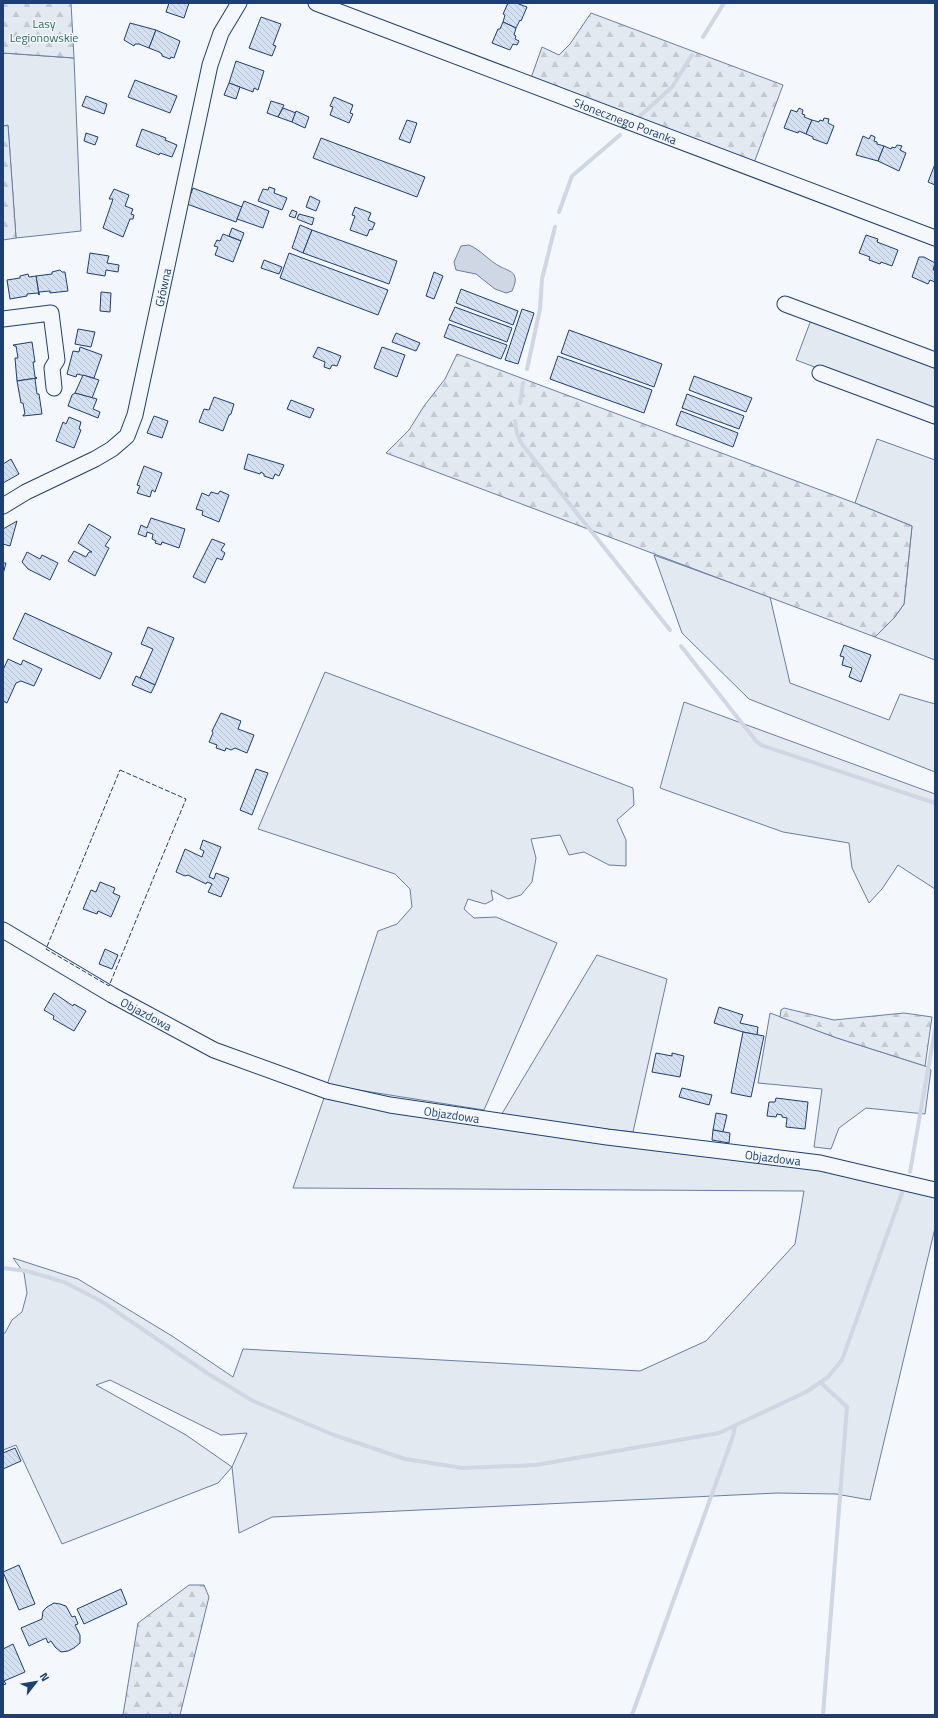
<svg xmlns="http://www.w3.org/2000/svg" width="938" height="1718" viewBox="0 0 938 1718" font-family="'Titillium Web',sans-serif">
<style>
.grass{fill:#e3e9f0;stroke:#687fa3;fill-rule:evenodd}
.forest{fill:url(#forest-firs);stroke:#687fa3}
.water{fill:#cfd7e4;stroke:#687fa3}
.lines{fill:none;stroke-linecap:round;stroke-linejoin:round}
.stream{stroke:#cfd7e4;stroke-width:4}
.building{fill:url(#building-back-hatch);stroke:#1d3f73}
.minor-casing{stroke:#1d3f73;stroke-width:17}
.minor{stroke:#f4f7fb;stroke-width:15}
.fence{stroke:#1d3f73;stroke-width:1;stroke-dasharray:5 2;stroke-linecap:butt}
.labels{text-anchor:middle;dominant-baseline:central;stroke-width:3;stroke-linejoin:round;paint-order:stroke}
.park-label{font-size:12px;fill:#2c6c60;stroke:#f4f7fb}
.street-label{font-size:12px;fill:#1d3f73;stroke:#f4f7fb}
</style>
<defs>
<pattern id="forest-firs" width="22" height="20" patternUnits="userSpaceOnUse"><rect width="22" height="20" fill="#e3e9f0"/><path d="M5 1l3.5 6h-7zM16 11l3.5 6h-7z" fill="#c2c9d1"/></pattern>
<pattern id="building-back-hatch" width="6" height="6" patternUnits="userSpaceOnUse"><rect width="6" height="6" fill="#d5e0f0"/><path d="M-1 5l2 2M0 0l6 6M5-1l2 2" fill="none" stroke="#b6c1d1"/></pattern>
</defs>
<rect width="100%" height="100%" fill="#f4f7fb"/>
<!-- grass -->
<g class="grass">
<polygon points="3,53 74,58 81,231 16,238 8,126 3,126"/>
<polygon points="811,320 935,367 935,412 796,360"/>
<polygon points="877,439 935,460 935,660 875,637 894,618 904,604 912,526 855,503"/>
<polygon points="654,555 770,597 790,683 889,720 900,694 935,704 935,772 749,699 682,633"/>
<polygon points="325,672 633,788 634,805 617,820 626,840 626,866 609,865 584,852 569,855 560,835 531,839 536,858 532,882 521,895 508,899 491,890 493,900 485,904 468,899 464,909 474,918 496,917 557,943 484,1110 327,1085 378,931 397,924 412,907 410,889 395,874 258,829"/>
<polygon points="684,702 935,794 935,889 898,865 882,889 869,903 852,868 849,843 783,832 660,788"/>
<polygon points="597,955 667,979 633,1132 500,1117"/>
<polygon points="770,1013 837,1038 925,1066 931,1070 925,1114 866,1108 839,1128 831,1149 814,1147 822,1089 758,1083"/>
<path d="M325,1095L361,1106L712,1156L807,1166L897,1185L900,1190H935V1228L870,1500L836,1494L777,1493L272,1517L239,1533L232,1467L218,1483L62,1544L16,1445L3,1450V1334L5,1333L12,1320L22,1312L27,1293L24,1273L13,1258L78,1279L172,1336L233,1377L243,1349L640,1371L706,1341L795,1244L804,1191L293,1188ZM110,1380L221,1435L247,1433L232,1467L186,1435L96,1385Z"/>
</g>
<!-- forest -->
<g class="forest">
<polygon points="3,3 71,3 74,58 3,53"/>
<polygon points="591,13 783,85 754,163 531,78 542,47 559,55 570,44"/>
<polygon points="8,125 16,238 3,240 3,126"/>
<polygon points="457,354 855,503 912,526 904,604 894,618 875,637 386,453 409,430 424,406 445,379"/>
<polygon points="784,1008 834,1020 904,1013 932,1017 925,1066 837,1038 780,1017 781,1010"/>
<polygon points="189,1585 204,1585 209,1597 180,1715 123,1715 138,1623"/>
</g>
<!-- water -->
<path class="water" d="M469,245C481,250 489,261 501,267C505,269 512,271 514,275C517,280 514,286 512,291L506,293L495,289L476,274L456,270L454,262L461,246Z"/>
<g class="lines">
<!-- stream -->
<g class="stream">
<polyline points="703,37 724,3"/>
<polyline points="638,118 672,87 692,55"/>
<polyline points="559,212 572,176 620,135"/>
<polyline points="527,369 540,309 542,279 555,227"/>
<polyline points="520,403 523,383"/>
<polyline points="515,421 517,433 521,443 670,630"/>
<polyline points="681,646 756,741 761,745 935,803"/>
<polyline points="910,1172 935,1029"/>
<polyline points="3,1268 27,1271 64,1282 101,1301 207,1373 253,1401 334,1435 405,1459 463,1468 536,1465 719,1433 806,1392 828,1377 842,1360 902,1193"/>
<polyline points="820,1382 847,1407 823,1715"/>
<polyline points="632,1715 733,1436 735,1426"/>
</g>
</g>
<!-- building -->
<g class="building">
<polygon points="169,3 189,3 184,18 166,12"/>
<polygon points="508,3 516,3 527,7 521,21 520,20 516,28 503,22 505,15 503,14"/>
<polygon points="261,17 281,24 273,45 276,46 272,56 249,48"/>
<polygon points="503,22 516,28 514,35 516,36 515,39 519,41 517,45 513,44 510,50 492,43 498,29 500,29"/>
<polygon points="130,23 156,30 149,48 139,44 135,44 134,46 124,40"/>
<polygon points="156,30 180,41 174,58 171,57 170,59 162,56 162,54 159,52 149,48"/>
<polygon points="236,61 264,71 258,90 254,88 253,92 229,83"/>
<polygon points="135,80 177,96 170,113 128,97"/>
<polygon points="229,83 240,87 236,99 224,95"/>
<polygon points="86,96 107,104 104,114 82,106"/>
<polygon points="334,97 353,105 350,113 353,114 349,123 330,115 333,107 330,106"/>
<polygon points="271,101 284,105 278,117 267,113"/>
<polygon points="283,108 296,113 292,122 278,117"/>
<polygon points="799,108 803,110 802,114 805,115 804,117 812,120 806,134 799,131 798,133 784,128 791,110 797,112"/>
<polygon points="296,111 309,117 305,128 292,122"/>
<polygon points="824,118 829,119 828,123 834,126 827,144 813,139 813,137 806,134 812,120 819,122 820,120 823,121"/>
<polygon points="407,120 417,123 410,143 399,139"/>
<polygon points="142,129 166,138 165,140 177,145 172,157 160,153 159,155 136,146"/>
<polygon points="86,133 98,137 95,145 84,141"/>
<polygon points="871,135 875,137 874,141 877,142 877,144 884,146 878,161 856,155 863,136 869,139"/>
<polygon points="321,138 425,177 417,197 313,158"/>
<polygon points="897,145 902,146 900,150 906,153 899,171 878,161 884,146 891,149 892,147 895,148"/>
<polygon points="935,164 935,185 928,182"/>
<polygon points="269,187 275,189 274,193 287,198 282,210 258,201 263,189 268,190"/>
<polygon points="193,188 242,207 236,222 187,204"/>
<polygon points="114,189 129,195 125,206 133,209 131,214 134,215 133,219 130,219 123,237 103,228 113,199 109,199"/>
<polygon points="310,196 320,201 316,211 306,207"/>
<polygon points="244,201 269,211 263,228 237,219"/>
<polygon points="355,207 371,213 368,220 375,223 372,230 370,229 367,236 350,230 355,216 352,215"/>
<polygon points="292,210 297,212 295,218 289,216"/>
<polygon points="299,214 314,218 312,225 297,219"/>
<polygon points="300,225 312,230 303,253 292,248"/>
<polygon points="232,228 244,233 241,241 229,236"/>
<polygon points="312,230 397,261 389,284 303,253"/>
<polygon points="223,234 241,241 233,262 215,255 218,247 214,246 217,240 220,241"/>
<polygon points="866,235 878,239 877,242 898,250 892,266 881,262 880,264 869,260 870,257 859,253"/>
<polygon points="90,253 109,256 107,263 119,265 118,272 106,270 105,276 87,273"/>
<polygon points="289,253 388,290 378,315 280,278"/>
<polygon points="919,257 924,257 935,263 933,270 935,270 935,282 930,280 928,284 912,277"/>
<polygon points="264,260 282,267 279,274 261,268"/>
<polygon points="60,270 62,272 65,272 68,291 50,293 50,291 39,292 39,295 36,276 52,274 52,272"/>
<polygon points="434,272 443,276 434,299 426,296"/>
<polygon points="28,274 29,277 36,276 39,295 38,293 27,294 27,296 10,299 7,280 20,278 20,276"/>
<polygon points="461,289 518,311 513,325 456,303"/>
<polygon points="101,292 111,293 110,312 100,311"/>
<polygon points="455,307 512,328 507,342 449,320"/>
<polygon points="522,309 534,313 518,364 505,360"/>
<polygon points="449,324 507,345 501,359 444,337"/>
<polygon points="78,329 95,332 91,347 75,344"/>
<polygon points="569,330 662,364 654,387 561,353"/>
<polygon points="396,333 420,343 416,351 392,342"/>
<polygon points="32,342 35,362 33,362 35,377 37,378 17,381 15,358 18,358 16,346 14,346 13,345"/>
<polygon points="80,347 102,355 94,378 77,374 76,377 67,374 73,351 79,352"/>
<polygon points="318,347 341,356 337,366 332,365 330,369 324,367 325,362 313,357"/>
<polygon points="382,347 405,355 397,377 374,368"/>
<polygon points="558,356 652,390 644,413 550,379"/>
<polygon points="83,375 99,380 92,398 75,393"/>
<polygon points="694,376 752,398 746,412 689,390"/>
<polygon points="37,378 35,379 37,394 39,394 42,414 23,416 23,415 25,414 23,403 21,403 17,381"/>
<polygon points="75,393 97,399 93,409 100,412 98,418 68,406 72,395"/>
<polygon points="687,394 744,416 739,429 682,408"/>
<polygon points="214,397 234,404 231,414 229,415 223,431 199,422 204,409 209,410"/>
<polygon points="291,400 314,409 310,418 287,409"/>
<polygon points="681,411 738,433 733,447 676,425"/>
<polygon points="154,416 168,421 162,438 147,433"/>
<polygon points="69,417 81,422 79,429 81,430 74,448 56,441 63,422 66,424"/>
<polygon points="248,454 284,465 279,476 275,474 273,479 264,476 264,474 261,472 260,474 244,469"/>
<polygon points="11,459 19,474 3,483 3,464"/>
<polygon points="144,466 162,473 155,492 152,490 150,497 137,493 140,486 137,485"/>
<polygon points="220,491 229,495 219,522 202,515 203,511 196,509 202,493 209,496 211,492 218,494"/>
<polygon points="151,518 185,529 179,548 162,542 161,545 155,543 156,541 152,539 153,534 147,532 146,537 138,534 141,525 147,528"/>
<polygon points="17,521 10,546 3,544 3,529"/>
<polygon points="89,524 111,537 105,546 109,548 95,576 68,561 74,551 86,557 89,552 92,552 78,543"/>
<polygon points="212,539 225,544 221,550 225,553 222,560 217,558 205,583 193,577"/>
<polygon points="27,552 40,559 42,555 58,563 50,580 28,569 22,562"/>
<polygon points="3,563 6,563 3,574"/>
<polygon points="25,613 112,653 100,679 13,639"/>
<polygon points="148,627 174,638 155,685 140,678 153,649 141,644"/>
<polygon points="844,645 871,655 861,682 849,677 852,668 842,665 844,657 840,656"/>
<polygon points="8,659 21,665 23,660 42,669 34,686 21,681 16,683 7,703 3,701 3,670"/>
<polygon points="136,676 155,685 151,693 132,685"/>
<polygon points="221,713 241,721 238,729 254,735 247,753 235,748 231,750 226,748 225,751 216,748 217,745 209,742 213,733 212,731"/>
<polygon points="256,769 268,773 252,815 240,810"/>
<polygon points="203,840 221,847 209,877 214,879 216,873 229,878 221,897 208,892 212,884 207,882 206,884 188,875 185,876 176,872 185,849 202,857 204,851 200,849"/>
<polygon points="100,882 115,888 113,893 120,896 111,917 98,911 97,914 83,909 91,890 96,892"/>
<polygon points="105,949 118,955 112,969 99,964"/>
<polygon points="54,993 73,1006 74,1004 86,1011 74,1031 53,1019 54,1016 44,1010"/>
<polygon points="719,1007 743,1015 740,1023 758,1027 757,1035 743,1032 714,1023"/>
<polygon points="743,1032 764,1036 751,1097 731,1093"/>
<polygon points="656,1053 672,1056 672,1053 684,1056 680,1077 652,1072"/>
<polygon points="682,1088 712,1095 709,1105 679,1097"/>
<polygon points="776,1098 808,1102 805,1129 786,1127 787,1118 782,1117 782,1115 777,1114 776,1117 767,1116 769,1102 775,1102"/>
<polygon points="716,1113 727,1115 723,1132 713,1130"/>
<polygon points="713,1130 730,1133 729,1143 712,1140"/>
<polygon points="15,1448 21,1461 3,1469 3,1453"/>
<polygon points="19,1565 35,1604 19,1610 3,1572"/>
<polygon points="121,1589 127,1604 84,1624 77,1609"/>
<polygon points="54,1603 60,1604 66,1606 72,1617 75,1616 78,1624 75,1625 80,1635 80,1643 74,1648 68,1651 61,1652 55,1647 51,1641 48,1643 46,1638 29,1646 21,1628 42,1619 43,1611 47,1607"/>
<polygon points="13,1644 25,1672 4,1681 6,1684 3,1685 3,1649"/>
</g>
<g class="lines">
<!-- minor casing -->
<g class="minor-casing">
<g id="minor">
<path id="s1" d="M316,3L935,238"/>
<polyline points="785,304 935,360"/>
<polyline points="3,319 51,313 57,360 52,368 54,388"/>
<polyline points="820,373 935,416"/>
<path id="s2" d="M3,506L26,492L95,459L112,449L127,436L135,415L210,65L221,33L239,3"/>
<path id="s3" d="M3,930L112,995L214,1050L327,1091L390,1105L607,1137L820,1163L935,1190"/>
</g>
</g>
<!-- minor -->
<use href="#minor" class="minor"/>
<!-- fence -->
<polygon class="fence" points="120,770 186,799 109,986 46,949"/>
</g>
<g class="labels">
<!-- park labels -->
<g class="park-label">
<text x="44" y="23">Lasy<tspan x="44" dy="14">Legionowskie</tspan></text>
</g>
<!-- street labels -->
<g class="street-label">
<text stroke="none"><textPath href="#s1" startOffset="331">Słonecznego Poranka</textPath></text>
<text stroke="none"><textPath href="#s2" startOffset="296">Główna</textPath></text>
<text stroke="none"><textPath href="#s3" startOffset="166">Objazdowa</textPath></text>
<text stroke="none"><textPath href="#s3" startOffset="490">Objazdowa</textPath></text>
<text stroke="none"><textPath href="#s3" startOffset="814">Objazdowa</textPath></text>
</g>
</g>
<!-- border -->
<rect width="938" height="1718" fill="none" stroke="#1d3f73" stroke-width="8"/>
<!-- north arrow -->
<g transform="translate(36 1682) rotate(59)" stroke="#f4f7fb" stroke-width="3" paint-order="stroke">
<path d="M0-3L7 15L0 10L-7 15Z" fill="#1d3f73"/>
<text y="-6" font-size="11" font-weight="bold" text-anchor="middle" fill="#1d3f73">N</text>
</g>
</svg>
